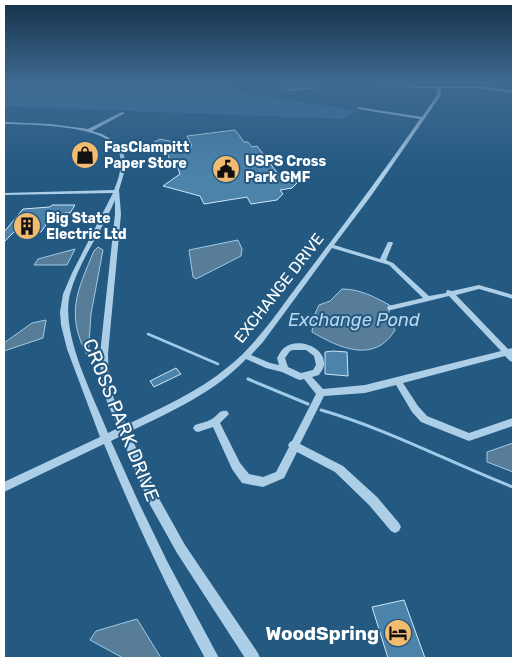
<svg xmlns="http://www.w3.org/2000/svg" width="517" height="662" viewBox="0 0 517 662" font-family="Rubik,sans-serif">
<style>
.green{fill:#34729e}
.water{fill:#577d99;stroke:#a0cbe8}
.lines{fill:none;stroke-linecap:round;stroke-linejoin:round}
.stream-far1{stroke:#a0cbe8;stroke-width:2.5}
.stream{stroke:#a0cbe8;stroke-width:3}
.building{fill:#4c83ab;stroke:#d0e6f6}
.minor{fill:#accfe7;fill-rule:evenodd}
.labels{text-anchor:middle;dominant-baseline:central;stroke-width:4;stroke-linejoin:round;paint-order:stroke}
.far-poi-label{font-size:14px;font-weight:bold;fill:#fff;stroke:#245982;text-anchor:start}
.street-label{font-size:16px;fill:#fff;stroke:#245982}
.water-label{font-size:18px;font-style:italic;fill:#b8d8ef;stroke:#245982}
.near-street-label{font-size:19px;fill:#fff;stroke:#245982}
.near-poi-label{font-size:19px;font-weight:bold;fill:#fff;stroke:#245982;text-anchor:end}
</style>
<rect width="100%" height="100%" fill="#245982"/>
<!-- green -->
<polygon class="green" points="4,82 80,82 114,86 125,82 213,82 255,95 356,110 344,119 4,106"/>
<!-- water -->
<g class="water">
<polygon points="238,240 242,249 241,256 196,279 193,277 189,250"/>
<path d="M98,247L103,250L91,314L88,357C65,315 77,291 94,251Z"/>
<polygon points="75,249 67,265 34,265 38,259"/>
<path d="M342,289C360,289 375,297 391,306L388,315L395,330C375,364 339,348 312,332L314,316L319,305L330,301Z"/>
<polygon points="46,320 43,338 4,351 4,343 32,323"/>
<polygon points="513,443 513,472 487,462 487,452"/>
<polygon points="137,619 161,658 123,658 90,640 96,631"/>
</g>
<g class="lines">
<!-- stream-far1 -->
<polyline class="stream-far1" points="148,334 218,364"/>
<!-- stream -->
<g class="stream">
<polyline points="248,379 308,404"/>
<path d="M321,410C387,429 449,462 513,487"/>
</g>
</g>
<!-- building -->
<g class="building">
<polygon points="279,82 308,82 316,88 288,90"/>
<polygon points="235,130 244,142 248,142 252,147 257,146 282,179 292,177 297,183 292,188 280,190 283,194 277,200 251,204 247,197 204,204 200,196 163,186 180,174 176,163 171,163 166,150 147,146 160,139 192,146 187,136"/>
<polygon points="52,205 75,205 70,213 65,213 60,219 50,219 41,232 14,232 4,242 4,232 23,209 50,207"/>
<polygon points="333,351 347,352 348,376 325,374 325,352"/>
<polygon points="176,368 181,374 154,387 150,381"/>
<polygon points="404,600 425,658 388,658 372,607"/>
</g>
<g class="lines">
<!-- minor -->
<path class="minor" d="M372,82L413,86H475L513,91V93L475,88H439L441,90V95L371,196L334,245L380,259L388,242H392L393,243L386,260L393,263L429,296L446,293L447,290L452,291L479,285L513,295V299L479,289L456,295L508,349L513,348V362L510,361L505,356L403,383L418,406L427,416L469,433L513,418V426L469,441L421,422L412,412L396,385L365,393L324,396L300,444L343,466L377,497L399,523L401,527L399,531L395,533L391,531L369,505L335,472L297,452L284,478L263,487L242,483L232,469L213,427L198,432L195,431L193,428L195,425C200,423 207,422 212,419C219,415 218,410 227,411L229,414L220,423L240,463L249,474L263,477L276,472L289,447L288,445L290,442L292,441L316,394L304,379L300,380L297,379L282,372L266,368L246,359C214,393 170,412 129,432L157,495L185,545L258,653L260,658H245L177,553L149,503L121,436L111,441L138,501L168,563L219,658H205C167,589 134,518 104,444L4,492V482L100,437L67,349L61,325L60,312L63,294L72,273L113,193L4,195V193L114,190C119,179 123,164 119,152C109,124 30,125 4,124V122L50,124L88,129L122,112L125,113L92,131L102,134L114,141L123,151L126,166L119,190L121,214L108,354L109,380L114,399L126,425C161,408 198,392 228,367C257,344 279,310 301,281C342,227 382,174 420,119L358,109L357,107L422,117L437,95V90L435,88H413ZM115,200V214L100,354L101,380L106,399L118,428L108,433C93,395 60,334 70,294C79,260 102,232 115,200ZM332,248L389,265L423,298L388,306L387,308L388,310H391L449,296L501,351L365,385L323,389L312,377L319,375C321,372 324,368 324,364C325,346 296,337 284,348C281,350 279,355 277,358L279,365L270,363L251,355L263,342ZM293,350H306L314,356L316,365L313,370L301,373L288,367L285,358L290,351Z"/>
</g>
<!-- sky -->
<linearGradient id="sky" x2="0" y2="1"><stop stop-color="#143148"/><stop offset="0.47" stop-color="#3f6a92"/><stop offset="1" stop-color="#3f6a92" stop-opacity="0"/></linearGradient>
<rect width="517" height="175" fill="url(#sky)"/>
<!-- icons -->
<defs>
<g id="shop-disc" transform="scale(1.4375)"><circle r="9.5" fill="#f2bb70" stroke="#245982"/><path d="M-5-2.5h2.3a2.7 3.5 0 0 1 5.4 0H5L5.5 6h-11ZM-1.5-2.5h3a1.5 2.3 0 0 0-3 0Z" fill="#111"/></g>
<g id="civic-disc" transform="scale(1.4375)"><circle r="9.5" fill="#f2bb70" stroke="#245982"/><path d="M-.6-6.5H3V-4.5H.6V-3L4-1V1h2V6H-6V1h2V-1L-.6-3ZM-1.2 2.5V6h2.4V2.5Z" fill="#111"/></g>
<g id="building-disc" transform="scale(1.4375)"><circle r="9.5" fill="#f2bb70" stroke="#245982"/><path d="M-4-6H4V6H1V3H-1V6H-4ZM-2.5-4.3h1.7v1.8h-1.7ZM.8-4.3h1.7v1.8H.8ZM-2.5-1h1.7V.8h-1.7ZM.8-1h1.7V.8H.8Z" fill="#111"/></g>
<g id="hotel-disc" transform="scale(1.4375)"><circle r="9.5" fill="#f2bb70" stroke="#245982"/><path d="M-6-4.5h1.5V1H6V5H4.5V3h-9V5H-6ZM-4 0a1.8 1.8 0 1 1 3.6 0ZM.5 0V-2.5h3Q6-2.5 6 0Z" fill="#111"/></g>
</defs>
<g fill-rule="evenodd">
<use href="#shop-disc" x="85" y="155"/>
<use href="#civic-disc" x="226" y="169"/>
<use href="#building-disc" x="27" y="226"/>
<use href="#hotel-disc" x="398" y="633"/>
</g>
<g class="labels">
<!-- far-poi labels -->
<g class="far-poi-label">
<text x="104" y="147">FasClampitt<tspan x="104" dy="16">Paper Store</tspan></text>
<text x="245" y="161">USPS Cross<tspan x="245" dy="16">Park GMF</tspan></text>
<text x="46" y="218">Big State<tspan x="46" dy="16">Electric Ltd</tspan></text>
</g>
<!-- street labels -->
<g class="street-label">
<text transform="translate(279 288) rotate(-52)">EXCHANGE DRIVE</text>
</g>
<!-- water labels -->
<g class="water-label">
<text x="354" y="320">Exchange Pond</text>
</g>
<!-- near-street labels -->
<g class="near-street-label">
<text transform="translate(121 420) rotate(68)">CROSS PARK DRIVE</text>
</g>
<!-- near-poi labels -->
<g class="near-poi-label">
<text x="379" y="633">WoodSpring</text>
</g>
</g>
<!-- border -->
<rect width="517" height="662" fill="none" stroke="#ffffff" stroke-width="10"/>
</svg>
